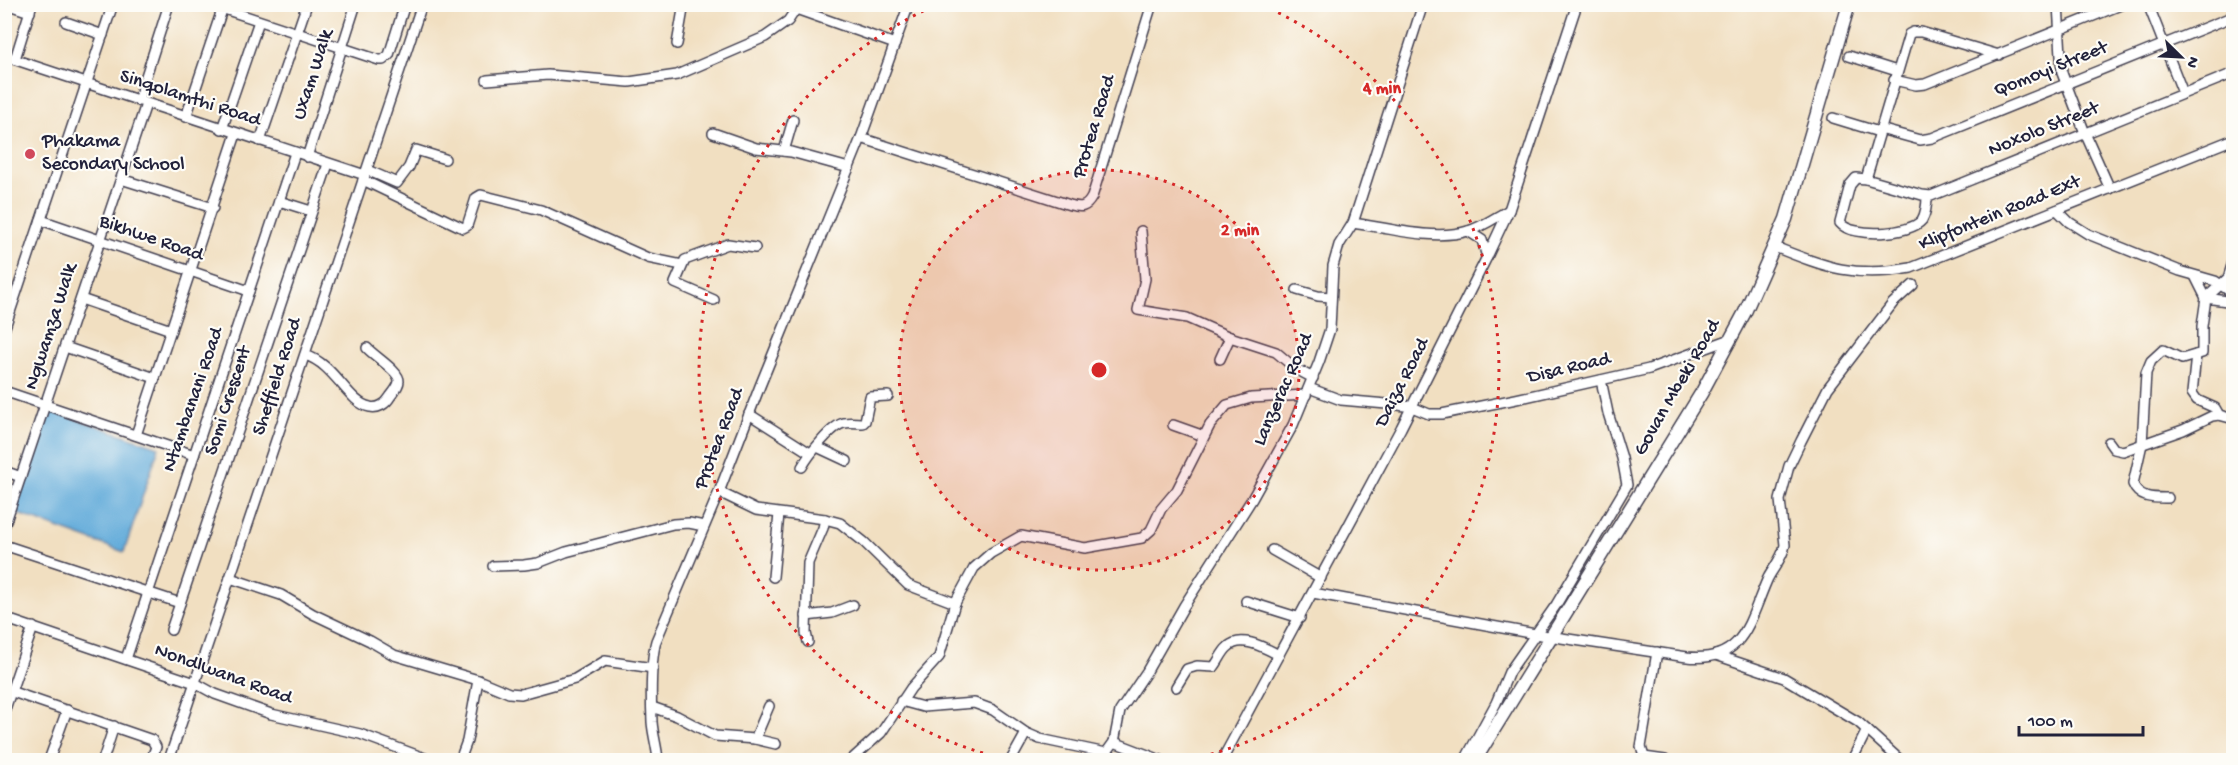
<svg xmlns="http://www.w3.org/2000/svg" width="2238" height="765" viewBox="0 0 2238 765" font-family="'Gochi Hand',sans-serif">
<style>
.water{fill:#63acda;stroke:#42678a;stroke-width:1.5}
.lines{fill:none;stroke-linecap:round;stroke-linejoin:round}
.minor-casing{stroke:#413e4f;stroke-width:12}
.major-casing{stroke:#413e4f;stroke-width:15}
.minor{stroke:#fff;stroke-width:9}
.major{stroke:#fff;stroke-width:12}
.ring{fill:none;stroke:#d62828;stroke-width:3;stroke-dasharray:3 6}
.poi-dot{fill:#d1495b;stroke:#fdfcf7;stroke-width:2}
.labels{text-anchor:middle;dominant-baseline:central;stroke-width:4.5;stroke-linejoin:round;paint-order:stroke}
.street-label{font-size:20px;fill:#22223b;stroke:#fdfcf7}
.poi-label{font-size:20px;fill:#22223b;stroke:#fdfcf7;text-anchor:start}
.centre{fill:#d62828;stroke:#fdfcf7;stroke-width:3}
.ring-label{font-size:18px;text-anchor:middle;font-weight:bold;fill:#d62828;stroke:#fdfcf7;stroke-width:4.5;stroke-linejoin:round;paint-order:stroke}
</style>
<rect width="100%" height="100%" fill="#fdfcf7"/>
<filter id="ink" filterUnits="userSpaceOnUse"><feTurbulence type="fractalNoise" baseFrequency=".0167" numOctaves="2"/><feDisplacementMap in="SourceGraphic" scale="12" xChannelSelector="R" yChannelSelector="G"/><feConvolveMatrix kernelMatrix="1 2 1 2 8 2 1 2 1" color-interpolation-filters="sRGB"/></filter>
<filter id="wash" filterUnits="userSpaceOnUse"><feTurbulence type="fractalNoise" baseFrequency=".008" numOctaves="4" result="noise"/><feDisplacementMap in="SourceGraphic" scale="24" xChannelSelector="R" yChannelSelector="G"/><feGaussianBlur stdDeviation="1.35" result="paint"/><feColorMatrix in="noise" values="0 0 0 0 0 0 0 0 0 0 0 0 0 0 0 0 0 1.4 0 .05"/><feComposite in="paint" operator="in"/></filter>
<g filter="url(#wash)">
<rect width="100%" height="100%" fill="#f1dfc1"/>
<!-- water -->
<polygon class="water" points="52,411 159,447 124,552 13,512 45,414"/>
</g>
<g filter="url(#ink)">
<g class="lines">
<!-- minor casing -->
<g class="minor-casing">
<g id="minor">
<polyline points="6,4 30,12"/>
<polyline points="209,4 379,60 383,60 389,55 405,4"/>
<polyline points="782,4 895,44"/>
<polyline points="2058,4 2062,73 2085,133 2110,189"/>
<polyline points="2148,4 2183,93"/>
<polyline points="66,22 103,35"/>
<polyline points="677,44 684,4"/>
<polyline points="4,56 365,175"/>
<polyline points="1849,56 1897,71"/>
<polyline points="15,59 32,4"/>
<polyline points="487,80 548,75 629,82 677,75 765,37 788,21 796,9"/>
<polyline points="1894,80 1916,85 1925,84 2123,4"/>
<polyline points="138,101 169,4"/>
<polyline points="186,117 224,4"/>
<polyline points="1833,118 1879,132"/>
<polyline points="222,129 259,21"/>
<polyline points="1880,129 1920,140 1932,138 2234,16"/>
<polyline points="713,133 756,148 791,152 849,168"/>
<path d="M861,138L1070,205C1081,208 1086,208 1092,197L1152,4"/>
<polyline points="260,141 307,4"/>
<polyline points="784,151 793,120"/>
<polyline points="307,157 356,4"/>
<polyline points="367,170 397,183 409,167 416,150 445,159"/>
<polyline points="121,179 213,208"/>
<polyline points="1866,179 1909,34 1913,32 1921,32 1999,55"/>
<polyline points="363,180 463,228 467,226 476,198 481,195 541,210 648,258 682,265"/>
<path d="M1927,196C1927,204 1926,213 1922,220C1910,235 1852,238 1840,223L1850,185L1856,178L1866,179L1922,195L1931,196L2234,73"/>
<polyline points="279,201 311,211"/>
<polyline points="2057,210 2069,222 2088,234 2180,271 2215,281 2234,294"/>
<polyline points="41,220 249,291"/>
<path d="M1353,223C1387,228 1435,241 1468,231C1483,227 1496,217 1509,210"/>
<polyline points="1141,231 1145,279 1138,310 1187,318 1230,337 1276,352 1296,369 1313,378"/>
<polyline points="1468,231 1482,240 1487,257"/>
<path d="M1775,247C1827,268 1855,278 1911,268L2234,139"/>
<polyline points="2195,276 2206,298 2228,278 2234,259"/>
<polyline points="1297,290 1318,296 1331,297"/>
<polyline points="81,299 171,330"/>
<polyline points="714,300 675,283 685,260 728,244 755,248"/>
<polyline points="4,330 113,4"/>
<polyline points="65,347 155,378"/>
<path d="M305,355C335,364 348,403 370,407C378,409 386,404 390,397C393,393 399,386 399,381C400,372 374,356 367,348"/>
<polyline points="2196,355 2192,393 2197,400 2215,408 2219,415"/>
<polyline points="1220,359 1230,337"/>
<polyline points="1309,388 1341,400 1398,405 1412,407 1429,414 1442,414 1516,399 1649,369 1731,339"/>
<polyline points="4,391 194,455"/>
<polyline points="749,414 810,453"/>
<polyline points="1173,425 1204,436"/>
<polyline points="136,435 236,134"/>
<polyline points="2109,442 2114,449 2123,451 2183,430 2212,416 2219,415 2234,419"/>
<polyline points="817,447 847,461"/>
<path d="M802,467C808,456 832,425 844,423C850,422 857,423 863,423L865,421L870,397L888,396"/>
<polyline points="4,471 21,477"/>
<polyline points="719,492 756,510 825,519 840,523 864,542 908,585 955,603"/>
<path d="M2168,498C2154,498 2139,499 2133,484L2142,444L2146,373L2151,361L2163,350L2182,359L2202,353V326L2206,298L2234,302"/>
<polyline points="4,527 146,104"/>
<polyline points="4,545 180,603"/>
<polyline points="1272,550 1321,578"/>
<polyline points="493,566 524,565 538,563 566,552 673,524 689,523 704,526"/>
<polyline points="773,577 779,514"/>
<polyline points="230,578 281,595 313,614 370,641 394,655 478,680 509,693 521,694 575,679 605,661 653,668"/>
<path d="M1313,593L1535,634L1687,657C1745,663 1749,620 1768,578C1774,567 1783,557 1785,545L1780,500L1789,466L1801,441L1828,388L1893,303L1913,285"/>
<polyline points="1246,601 1300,618"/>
<polyline points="806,616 832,613 853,605"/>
<polyline points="4,618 195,683 215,694 271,714 360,734 430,760"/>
<polyline points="171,630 328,164"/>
<polyline points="808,642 806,633 808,563 823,528 825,519"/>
<polyline points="1716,655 1784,678 1858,722 1900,760"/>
<polyline points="126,659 295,153"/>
<path d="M1176,687L1187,669L1197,666L1214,667C1219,661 1222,652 1228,647C1241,634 1265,648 1279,655"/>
<polyline points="4,689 152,740 156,747 151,760"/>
<polyline points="901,701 923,707 974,703 993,710 1026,733 1040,739 1106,753"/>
<polyline points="652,707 677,716 715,736 755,739 776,744"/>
<polyline points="4,712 33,627"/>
<polyline points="755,739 769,706"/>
<polyline points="1114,742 1161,760"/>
<polyline points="1644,757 1665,760"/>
<polyline points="49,760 67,710"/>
<polyline points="103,760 114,726"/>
<polyline points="169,760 422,4"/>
<polyline points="460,760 467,741 478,680"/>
<path d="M658,760C657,747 653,735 652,722C651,698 650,663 656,641L719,492L760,386L861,138L909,4"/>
<polyline points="851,760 881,733 911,688 939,657 955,603 974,568 991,553 1021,536 1085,548 1142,538 1151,530 1161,509 1177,490 1210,425 1227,405 1251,398 1306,395"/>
<polyline points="1011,760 1026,733"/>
<polyline points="1101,760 1114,742 1120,711 1147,671 1184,606 1252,499 1293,425 1319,362 1330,329 1333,266 1339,245 1353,223 1423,4"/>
<polyline points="1222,760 1401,428 1487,257 1509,210 1577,4"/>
<polyline points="1465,760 1496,703 1509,672 1556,605 1627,485 1622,458 1608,413 1601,380"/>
<polyline points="1645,760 1641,747 1657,652"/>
<polyline points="1852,760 1867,730"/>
</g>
</g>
<!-- major casing -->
<g class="major-casing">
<polyline id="major" points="1475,760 1702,392 1745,312 1786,219 1849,4"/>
</g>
<!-- minor -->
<use href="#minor" class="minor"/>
<!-- major -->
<use href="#major" class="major"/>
</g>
</g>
<!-- distance rings -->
<circle cx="1099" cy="370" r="200" fill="#d62828" fill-opacity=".12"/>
<g class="ring">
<circle cx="1099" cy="370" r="200"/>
<path d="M1009 760A400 400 0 0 1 936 5M1262 5A400 400 0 0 1 1189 760"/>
</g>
<!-- markers -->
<circle class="poi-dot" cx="30" cy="154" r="6"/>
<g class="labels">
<!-- street labels -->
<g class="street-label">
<text transform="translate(2051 70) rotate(-22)">Qomoyi Street</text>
<text transform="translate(314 75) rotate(-72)">Uxam Walk</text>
<text transform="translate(190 99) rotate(18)">Sinqolamthi Road</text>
<text transform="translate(1095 127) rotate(-73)">Protea Road</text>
<text transform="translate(2044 130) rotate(-22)">Noxolo Street</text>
<text transform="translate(2000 214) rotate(-22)">Klipfontein Road Ext</text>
<text transform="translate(151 239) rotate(19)">Bikhwe Road</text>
<text transform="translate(52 327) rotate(-72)">Ngwamza Walk</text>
<text transform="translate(1569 369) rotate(-13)">Disa Road</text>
<text transform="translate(278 377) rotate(-72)">Sheffield Road</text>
<text transform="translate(1403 383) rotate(-63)">Daiza Road</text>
<text transform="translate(1678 388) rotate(-60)">Govan Mbeki Road</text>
<text transform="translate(1284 390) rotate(-66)">Lanzerac Road</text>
<text transform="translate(194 400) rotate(-71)">Ntambanani Road</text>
<text transform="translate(229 401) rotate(-72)">Somi Crescent</text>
<text transform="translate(720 439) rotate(-69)">Protea Road</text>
<text transform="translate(223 675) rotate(20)">Nondlwana Road</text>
</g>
<!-- poi labels -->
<g class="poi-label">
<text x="42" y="142">Phakama<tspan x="42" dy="23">Secondary School</tspan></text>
</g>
</g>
<circle cx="1099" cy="370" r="9" class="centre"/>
<g class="ring-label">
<text x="1382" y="93">4 min</text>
<text x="1240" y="235">2 min</text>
</g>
<!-- margin -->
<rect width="2238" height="765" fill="none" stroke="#fdfcf7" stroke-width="24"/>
<!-- north arrow -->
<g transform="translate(2181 57) rotate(114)" stroke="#fdfcf7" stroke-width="4.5" paint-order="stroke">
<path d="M0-4.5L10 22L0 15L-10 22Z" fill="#22223b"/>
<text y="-9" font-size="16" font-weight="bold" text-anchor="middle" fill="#22223b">N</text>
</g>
<!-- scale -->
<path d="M2019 726v9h124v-9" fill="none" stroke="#22223b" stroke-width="3"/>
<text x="2028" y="726" font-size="18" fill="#22223b" stroke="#fdfcf7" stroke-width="4.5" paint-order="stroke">100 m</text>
</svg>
